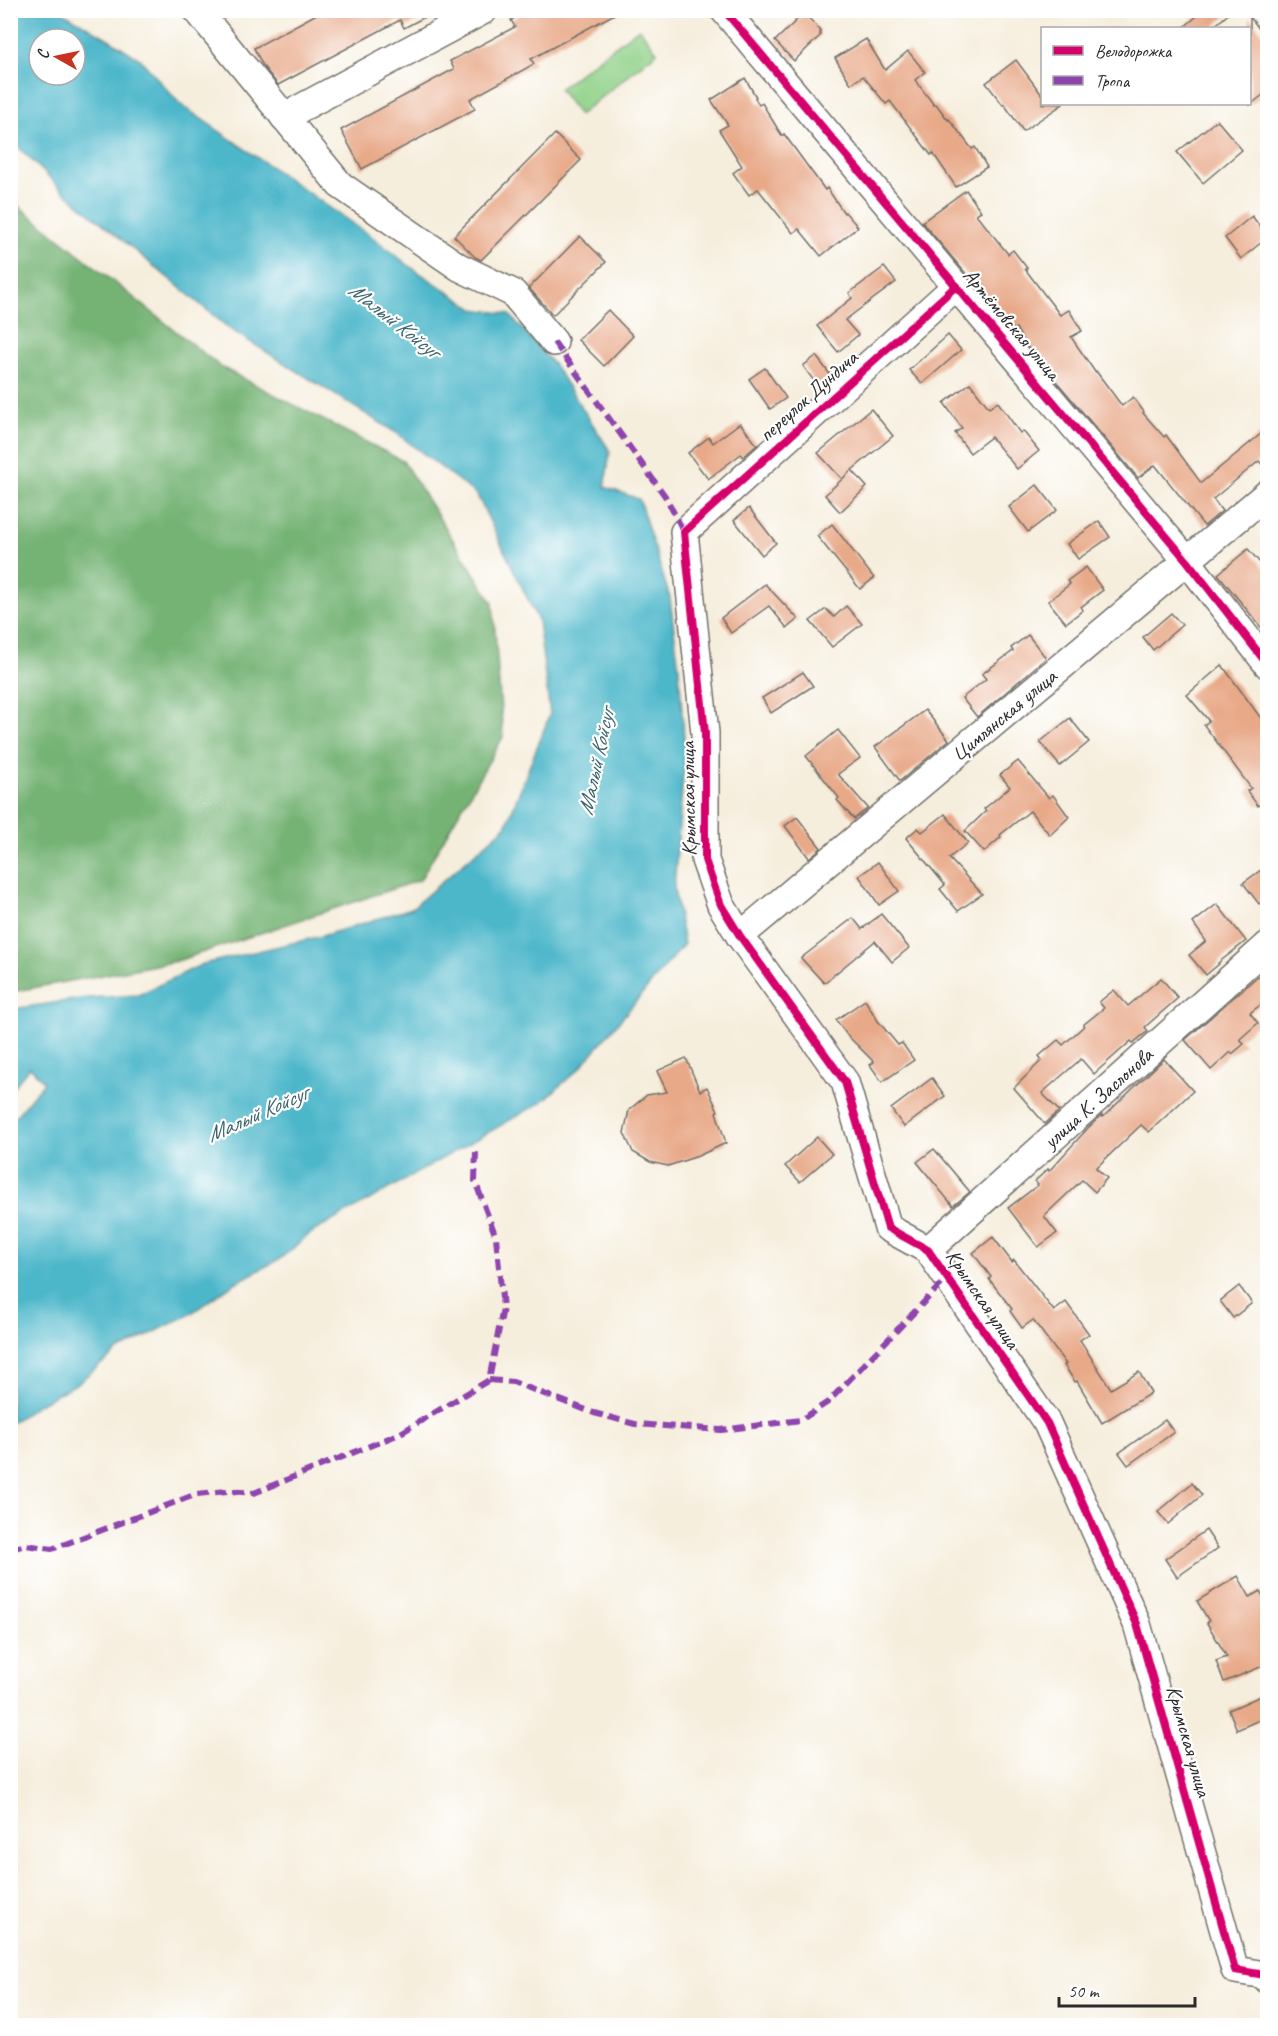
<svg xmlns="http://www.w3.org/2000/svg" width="1278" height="2036" viewBox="0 0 1278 2036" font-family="Caveat,sans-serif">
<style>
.green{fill:#90d188;stroke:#5e7e5a;stroke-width:1.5}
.forest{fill:#74b374;stroke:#506f50;stroke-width:1.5}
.water{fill:#4db7ca;stroke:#3c717a;stroke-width:1.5;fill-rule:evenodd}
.building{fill:#e8a988}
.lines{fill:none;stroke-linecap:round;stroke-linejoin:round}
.minor-casing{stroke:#726f69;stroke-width:30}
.minor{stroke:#fff;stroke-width:27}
.quiet{stroke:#8e44ad;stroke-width:6;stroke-dasharray:12 6;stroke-linecap:butt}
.cycleway-casing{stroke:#fff;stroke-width:11}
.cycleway{stroke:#d6006c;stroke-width:8}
.labels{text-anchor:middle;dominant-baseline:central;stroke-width:4.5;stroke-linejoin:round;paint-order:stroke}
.street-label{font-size:21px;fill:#2b2b2b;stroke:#fff}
.water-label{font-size:22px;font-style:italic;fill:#39636b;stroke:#fff}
</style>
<rect width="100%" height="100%" fill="#fff"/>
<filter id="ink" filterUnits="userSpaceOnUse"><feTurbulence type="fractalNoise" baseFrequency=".0167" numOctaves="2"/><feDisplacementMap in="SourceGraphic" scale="12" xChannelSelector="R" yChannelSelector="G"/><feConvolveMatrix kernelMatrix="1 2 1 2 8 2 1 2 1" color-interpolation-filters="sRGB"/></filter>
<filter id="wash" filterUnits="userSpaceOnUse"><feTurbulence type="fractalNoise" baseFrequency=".008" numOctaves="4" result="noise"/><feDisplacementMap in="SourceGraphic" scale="24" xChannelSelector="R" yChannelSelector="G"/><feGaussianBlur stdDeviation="1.35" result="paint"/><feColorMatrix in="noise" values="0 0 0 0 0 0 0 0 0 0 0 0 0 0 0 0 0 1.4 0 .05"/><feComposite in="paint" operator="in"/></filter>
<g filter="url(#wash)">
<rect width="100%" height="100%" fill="#f6eedd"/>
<!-- green -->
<polygon class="green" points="639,28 657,52 579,115 559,89"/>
<!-- forest -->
<polygon class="forest" points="11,200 221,367 403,461 493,603 503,737 420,880 177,961 11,992"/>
<!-- water -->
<path class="water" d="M11,10L61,11L107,38L140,59L180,104L375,239L412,268L474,309L509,314L554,365L610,451L605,487L639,499L670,598L679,669L685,752L674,888L684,944L581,1067L542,1102L311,1233L280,1259L235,1283L190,1314L118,1351L76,1384L37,1405L11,1423V1122L44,1082L30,1067L11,1090V1011L13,1009L87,998L138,995L203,964L322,936L412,908L506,826L550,714L538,620L477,495L395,432L231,330L62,190L11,140ZM39,39H75V75H39Z"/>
<g id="blocks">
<!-- building -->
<g class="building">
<polygon points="324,10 438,10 404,28 400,20 278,85 263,66 254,48"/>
<polygon points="528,10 622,10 531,59 534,64 470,99 475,109 362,169 341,130 454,69 450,61 515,27 511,20"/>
<polygon points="1204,10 1233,10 1212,28 1183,28"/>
<polygon points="804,13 820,30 820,36 794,61 775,41"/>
<polygon points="1250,17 1268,40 1268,91 1250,105"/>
<polygon points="866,39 885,70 908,51 925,72 915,80 934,105 936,104 948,120 949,119 972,149 975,147 987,167 956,187 933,153 931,155 890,101 886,104 863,76 851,84 835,58"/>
<polygon points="1016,60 1042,95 1042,104 1063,104 1023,131 1004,104 1003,105 986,83"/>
<polygon points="745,78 756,97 755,98 759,105 762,103 782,136 784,134 825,190 827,188 844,213 845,212 858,227 821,256 799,229 793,233 758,189 749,195 733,173 742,166 719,130 728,125 711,100"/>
<polygon points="1217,120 1242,150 1203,183 1177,152"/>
<polygon points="555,134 581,160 481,260 475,257 454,236"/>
<polygon points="966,190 981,211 976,214 1008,254 1013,250 1027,268 1025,269 1060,315 1069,310 1082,331 1071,337 1095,372 1096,371 1122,406 1133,397 1144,412 1143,413 1164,437 1166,435 1201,483 1268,428 1268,471 1259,461 1213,499 1222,511 1204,526 1155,465 1138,478 1025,344 1016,328 1014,330 922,222"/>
<polygon points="1252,216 1268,237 1241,259 1225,238"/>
<polygon points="580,236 606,262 553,315 529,288"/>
<polygon points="884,267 896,282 845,320 858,335 838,352 817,326 852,298 849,293"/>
<polygon points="608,310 633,336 604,366 578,340"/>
<polygon points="948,335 961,350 922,384 909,370"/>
<polygon points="816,356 832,377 819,388 803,366"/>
<polygon points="765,368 786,398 770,409 749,379"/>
<polygon points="970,383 989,408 998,402 1020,433 1023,431 1039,451 1017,469 991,437 970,453 955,433 962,428 944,403"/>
<polygon points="871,409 893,436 852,470 867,487 840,512 825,495 851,471 842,479 818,453"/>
<polygon points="740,423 757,445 743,457 741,454 708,479 688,453 709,437 713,443"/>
<polygon points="1037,485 1057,510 1028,532 1009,507"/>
<polygon points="749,508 776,543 762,555 734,520"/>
<polygon points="1099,521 1110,537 1078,559 1067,544"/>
<polygon points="832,524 874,578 860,589 817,536"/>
<polygon points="1248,549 1268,572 1268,636 1218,574"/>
<polygon points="1086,567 1103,590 1081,607 1083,610 1066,623 1048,601 1070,584 1067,581"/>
<polygon points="765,584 798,619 787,628 769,606 731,633 721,618"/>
<polygon points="846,606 862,624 832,647 810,621 826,609 834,617"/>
<polygon points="1171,613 1182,625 1153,650 1143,637"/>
<polygon points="1028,635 1046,658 977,717 962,698 986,679 982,674 1013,651 1011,648"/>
<polygon points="1222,665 1268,728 1268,809 1263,803 1258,806 1247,791 1251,788 1204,725 1209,721 1187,695"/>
<polygon points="803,672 813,686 771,713 762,698"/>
<polygon points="925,710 949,740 900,781 875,747"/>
<polygon points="1070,718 1089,742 1060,766 1040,742"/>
<polygon points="838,730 860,758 838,774 868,808 854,819 837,800 839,798 806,756"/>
<polygon points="1018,761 1049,798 1053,795 1069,817 1050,835 1030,811 1000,835 1001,837 984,852 965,831 986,811 984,809 1010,787 1000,775"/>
<polygon points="945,814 968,843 949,858 982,894 958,911 940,889 945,885 906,838 918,828 922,832"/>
<polygon points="797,817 821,848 809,858 785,826"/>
<polygon points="878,862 899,891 879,905 859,876"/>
<polygon points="1268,865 1268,897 1259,904 1243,883"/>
<polygon points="1217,904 1246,941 1218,963 1219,964 1206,975 1189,955 1206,941 1193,923"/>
<polygon points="881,914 909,948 892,962 875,941 824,983 801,958 853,918 862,929"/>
<polygon points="1258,976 1268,988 1268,999 1250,1013 1258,1023 1240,1039 1244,1044 1232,1054 1231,1052 1211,1070 1185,1040"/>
<polygon points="1161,978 1178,998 1145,1027 1148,1031 1133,1043 1131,1041 1094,1074 1081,1059 1042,1093 1059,1111 1045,1124 1014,1088 1042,1060 1039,1056 1058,1040 1063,1045 1084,1026 1083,1025 1104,1008 1099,1002 1114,990 1128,1006"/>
<polygon points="865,1000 878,1021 898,1045 902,1043 914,1060 882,1082 870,1065 874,1062 847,1035 836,1020"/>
<polygon points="686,1058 700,1091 707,1087 718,1111 716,1112 726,1143 698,1156 668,1166 650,1162 633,1152 624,1133 629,1110 647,1095 667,1092 657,1071"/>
<polygon points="1164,1059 1193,1091 1149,1132 1141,1125 1096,1168 1107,1178 1095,1192 1082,1180 1044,1216 1057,1233 1038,1247 1008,1208 1038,1185 1035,1181 1048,1169 1049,1171 1088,1128 1102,1115 1103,1117"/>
<polygon points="932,1078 945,1096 904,1127 891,1109"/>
<polygon points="817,1137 832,1154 800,1182 785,1166"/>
<polygon points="934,1149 970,1192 953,1206 917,1162"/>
<polygon points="993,1237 1012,1262 1014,1260 1054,1311 1066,1302 1089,1334 1080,1340 1111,1389 1139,1372 1151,1393 1102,1423 1077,1381 1075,1382 1064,1365 1066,1364 1033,1320 1022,1328 1010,1311 1012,1309 989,1279 991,1277 973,1253"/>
<polygon points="1239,1286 1252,1303 1233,1318 1220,1301"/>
<polygon points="1165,1420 1174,1432 1128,1465 1119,1453"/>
<polygon points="1192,1483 1202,1495 1168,1524 1158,1512"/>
<polygon points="1206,1530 1218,1548 1177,1577 1165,1559"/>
<polygon points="1238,1576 1250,1597 1260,1591 1268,1604 1268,1664 1224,1682 1216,1661 1227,1657 1207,1623 1209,1621 1197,1601"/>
<polygon points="1263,1695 1268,1706 1268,1716 1237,1730 1229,1710"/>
</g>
</g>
</g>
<g filter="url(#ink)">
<use href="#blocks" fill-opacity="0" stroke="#726f69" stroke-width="1.5"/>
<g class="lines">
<!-- minor casing -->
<g class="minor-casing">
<g id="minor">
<polyline points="197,10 340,185 459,267 513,293 554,342"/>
<polyline points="724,10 1188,562 1268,665"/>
<polyline points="284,117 484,10"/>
<polyline points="956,286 684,532 705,733 705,860 721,905 740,936 845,1082 888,1228 928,1250 1047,1423 1137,1624 1235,1970 1265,1975 1268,1980"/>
<polyline points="740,936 1268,493"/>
<polyline points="928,1250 1268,945"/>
</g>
</g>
<!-- minor -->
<use href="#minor" class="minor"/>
<!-- quiet -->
<g class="quiet">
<polyline points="554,342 665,496 684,532"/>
<polyline points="489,1380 513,1382 594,1413 635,1424 721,1430 801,1420 828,1402 947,1278"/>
<polyline points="10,1549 26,1545 52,1549 197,1494 228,1491 254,1493 399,1434 489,1380 503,1308 496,1237 475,1181 476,1151"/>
</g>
<!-- cycleway casing -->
<g class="cycleway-casing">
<g id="cycleway">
<polyline points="724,10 1188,562 1268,665"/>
<polyline points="956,286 684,532 705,733 705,860 721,905 740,936 845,1082 888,1228 928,1250 1047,1423 1137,1624 1235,1970 1265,1975 1268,1980"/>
</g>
</g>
<!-- cycleway -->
<use href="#cycleway" class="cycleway"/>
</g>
</g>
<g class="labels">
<!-- street labels -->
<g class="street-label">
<text transform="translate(1012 324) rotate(50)">Артёмовская улица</text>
<text transform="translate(808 396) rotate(-42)">переулок Дундича</text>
<text transform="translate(1004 715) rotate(-40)">Цимлянская улица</text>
<text transform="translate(688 799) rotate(-91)">Крымская улица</text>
<text transform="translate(1098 1098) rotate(-42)">улица К. Заслонова</text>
<text transform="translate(983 1299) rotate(56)">Крымская улица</text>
<text transform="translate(1189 1741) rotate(74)">Крымская улица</text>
</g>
<!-- water labels -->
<g class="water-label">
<text transform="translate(394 320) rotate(38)">Малый Койсуг</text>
<text transform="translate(596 762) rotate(-78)">Малый Койсуг</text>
<text transform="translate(257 1114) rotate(-24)">Малый Койсуг</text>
</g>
</g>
<!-- margin -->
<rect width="1278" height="2036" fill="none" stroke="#fff" stroke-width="36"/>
<!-- legend -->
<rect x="1041" y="27" width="210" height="78" fill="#ffffff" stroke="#aaaaaa" stroke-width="1.5"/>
<rect x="1053" y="46" width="30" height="9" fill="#d6006c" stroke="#aaaaaa" stroke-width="1.5"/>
<text x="1095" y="57" font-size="18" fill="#2b2b2b">Велодорожка</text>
<rect x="1053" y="76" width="30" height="9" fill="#8e44ad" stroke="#aaaaaa" stroke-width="1.5"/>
<text x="1095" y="87" font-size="18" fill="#2b2b2b">Тропа</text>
<!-- north arrow -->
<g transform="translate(57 57) rotate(279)"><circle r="28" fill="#ffffff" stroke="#aaaaaa" stroke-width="1.5"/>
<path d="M0-4.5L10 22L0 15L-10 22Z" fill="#c8321e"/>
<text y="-9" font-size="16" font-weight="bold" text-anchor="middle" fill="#2b2b2b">С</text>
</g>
<!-- scale -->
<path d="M1059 1997v9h136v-9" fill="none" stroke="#2b2b2b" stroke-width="3"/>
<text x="1068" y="1997" font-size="18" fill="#2b2b2b" stroke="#ffffff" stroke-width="4.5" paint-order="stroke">50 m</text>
</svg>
